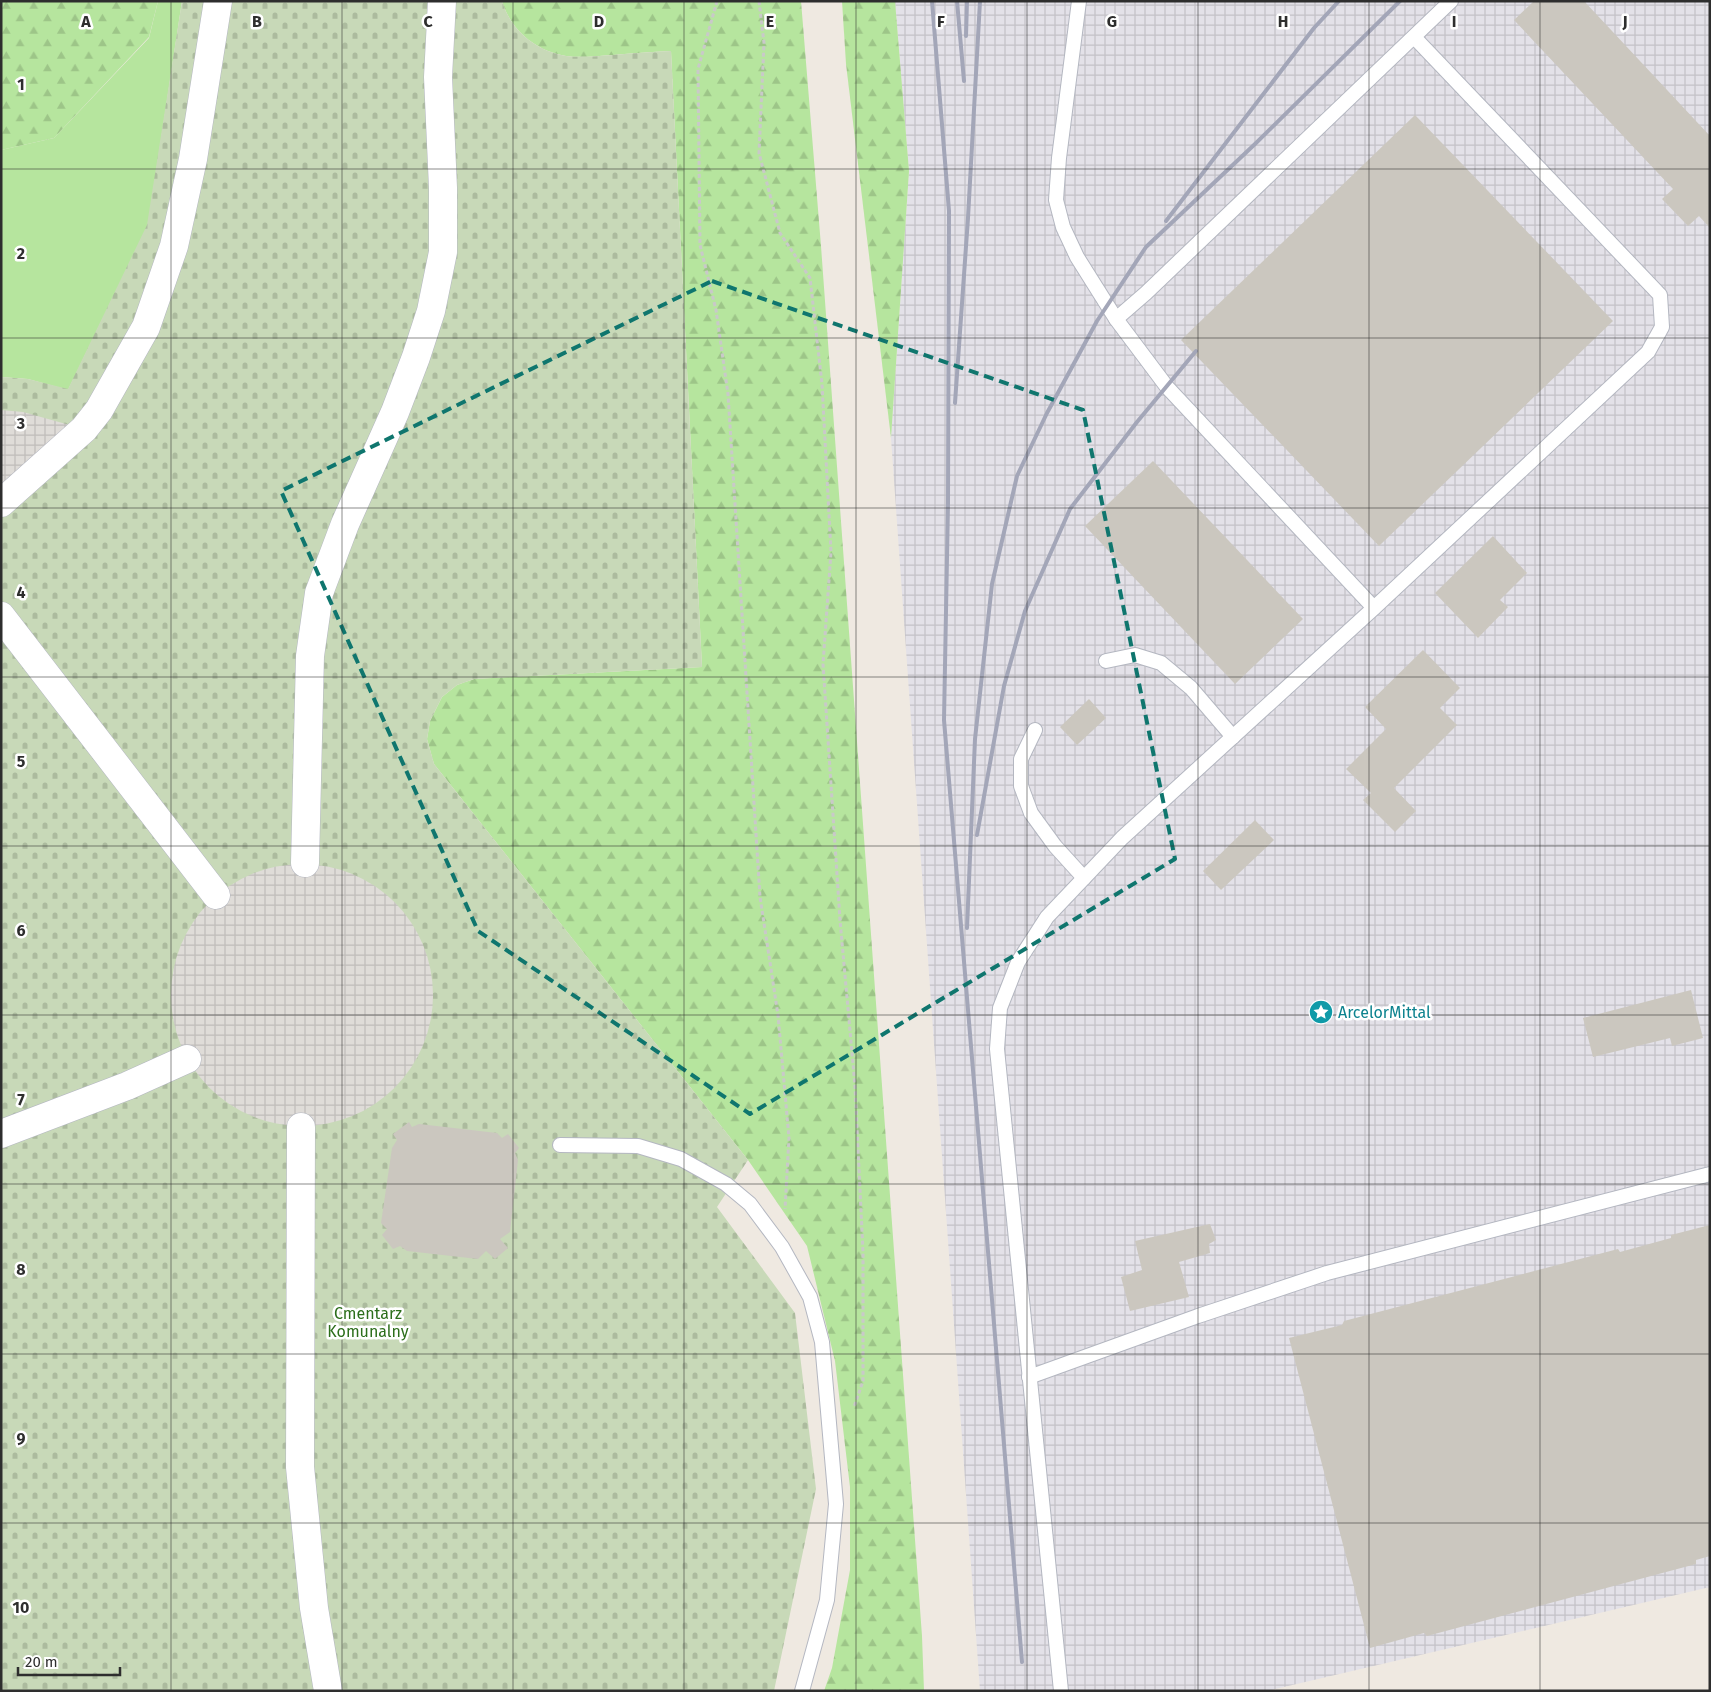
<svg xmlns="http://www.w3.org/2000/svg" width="1711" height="1692" viewBox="0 0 1711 1692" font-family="'Fira Sans',sans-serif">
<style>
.industrial{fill:url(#industrial-grid)}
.grass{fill:#b6e59e}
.forest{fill:url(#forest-firs)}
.cemetery{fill:url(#cemetery-stones)}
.plaza{fill:url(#plaza-grid)}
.building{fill:#cbc7bf}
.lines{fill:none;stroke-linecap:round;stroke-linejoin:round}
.lane-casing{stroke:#b4b7c1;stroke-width:16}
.street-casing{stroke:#b4b7c1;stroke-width:29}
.path{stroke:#c9c9c9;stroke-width:3;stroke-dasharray:4 2.5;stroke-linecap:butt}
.lane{stroke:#fff;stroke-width:14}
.street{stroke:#fff;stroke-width:28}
.rail{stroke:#a3a6b8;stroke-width:4}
.marked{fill:none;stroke:#0f766e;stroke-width:4;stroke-dasharray:10 6;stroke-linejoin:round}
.grid{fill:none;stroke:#2e2e2e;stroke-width:1;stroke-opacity:0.55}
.labels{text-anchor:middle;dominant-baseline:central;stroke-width:5;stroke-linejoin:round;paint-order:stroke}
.culture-label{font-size:16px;fill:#0d838f;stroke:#fff;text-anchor:start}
.park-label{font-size:16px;fill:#2c6e1b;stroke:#fff}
.grid-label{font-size:16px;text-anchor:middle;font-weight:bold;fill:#2e2e2e;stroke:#fff;stroke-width:5;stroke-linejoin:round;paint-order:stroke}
</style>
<defs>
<pattern id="industrial-grid" width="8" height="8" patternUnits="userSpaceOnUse" patternTransform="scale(1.25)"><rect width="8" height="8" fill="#e3e1e8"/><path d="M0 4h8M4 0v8" fill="none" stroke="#c3c1c7"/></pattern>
<pattern id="forest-firs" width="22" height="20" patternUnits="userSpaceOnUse" patternTransform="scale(1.25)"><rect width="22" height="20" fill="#b6e59e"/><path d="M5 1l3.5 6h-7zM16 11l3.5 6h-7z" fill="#9dc588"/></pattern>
<pattern id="cemetery-stones" width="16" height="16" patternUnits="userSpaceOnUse" patternTransform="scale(1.25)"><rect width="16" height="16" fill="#c8d9b8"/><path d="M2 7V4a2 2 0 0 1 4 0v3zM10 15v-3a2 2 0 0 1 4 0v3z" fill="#acbb9e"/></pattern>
<pattern id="plaza-grid" width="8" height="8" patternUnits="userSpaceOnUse" patternTransform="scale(1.25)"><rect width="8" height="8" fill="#dfdcd8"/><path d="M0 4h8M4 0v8" fill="none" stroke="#c0bdba"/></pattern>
</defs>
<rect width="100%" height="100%" fill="#efe9e1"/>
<!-- industrial -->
<polygon class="industrial" points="895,1 1710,1 1710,1587 1267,1691 980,1691 891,438 909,171"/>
<!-- grass -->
<polygon class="grass" points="158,1 182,1 148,225 68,390 28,379 1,377 1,150 54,138 149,38"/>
<!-- forest -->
<g class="forest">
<polygon points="1,1 158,1 149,37 54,138 1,150"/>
<path d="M502,1H801L821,246L922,1636L924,1691H824L832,1668L850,1570V1487L835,1361L807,1246L748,1160L434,764L427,739L430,721L442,697L457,685L474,679L702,667L671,51C651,52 632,53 613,55C597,56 581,58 566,56C536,51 511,31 502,1Z"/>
<polygon points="842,1 895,1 909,171 891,438 846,64"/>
</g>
<!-- cemetery -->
<path class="cemetery" d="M182,1H502C511,31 536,51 566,56C581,58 598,56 613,55C632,53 652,52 671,51L702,667L474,679L457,685L442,697L430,721L427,739L434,764L748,1160L717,1207L795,1313L816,1489L774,1691H1V377L28,379L68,389L147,225Z"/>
<!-- plaza -->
<g class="plaza">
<polygon points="1,410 23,412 84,429 1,508"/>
<circle cx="302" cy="995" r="131"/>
</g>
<!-- building -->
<g class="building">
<polygon points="1534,1 1584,1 1710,136 1710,228 1699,216 1688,226 1662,199 1673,189 1514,20"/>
<polygon points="1415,115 1613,321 1379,546 1181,340"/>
<polygon points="1153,461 1303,619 1235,684 1085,526"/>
<polygon points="1493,536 1527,573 1500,600 1508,607 1478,638 1435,593"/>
<polygon points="1423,650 1460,688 1440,708 1457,725 1394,788 1416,811 1395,832 1363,800 1371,793 1346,769 1386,729 1365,707"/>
<polygon points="1089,699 1106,718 1077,745 1060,727"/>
<polygon points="1255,820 1274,840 1221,890 1203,871"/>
<polygon points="1691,990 1703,1038 1672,1046 1670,1038 1593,1057 1583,1018"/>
<polygon points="409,1122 412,1127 419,1124 497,1133 502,1138 508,1134 519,1148 515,1153 518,1160 510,1232 500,1239 508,1248 495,1259 486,1251 478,1259 407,1251 400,1246 393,1249 382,1235 387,1229 381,1223 392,1148 397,1140 393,1134"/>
<polygon points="1210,1224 1216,1240 1209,1244 1210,1253 1179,1262 1189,1297 1130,1311 1121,1277 1142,1270 1135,1241"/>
<polygon points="1710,1225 1710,1556 1696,1560 1696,1564 1427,1636 1424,1633 1370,1648 1289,1338 1342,1325 1344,1321 1618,1249 1620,1252 1671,1238 1671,1235"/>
</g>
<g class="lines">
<!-- lane casing -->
<g class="lane-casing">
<g id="lane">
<polyline points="1079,1 1059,158 1056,200 1063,227 1077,257 1116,319 1167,387 1374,608"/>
<polyline points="1116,319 1146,293 1451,1"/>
<polyline points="1106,661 1135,655 1161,663 1191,688 1233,737"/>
<polyline points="1035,730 1021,759 1021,786 1031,813 1055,846 1084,878"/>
<polyline points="560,1145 638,1146 681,1159 726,1184 750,1204 782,1247 810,1297 822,1342 836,1504 827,1600 802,1691"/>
<polyline points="1029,1377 1198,1316 1327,1273 1710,1174"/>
<polyline points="1061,1691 997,1049 1000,1008 1018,962 1047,917 1122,838 1374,608 1648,352 1662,327 1660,295 1414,37"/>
</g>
</g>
<!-- street casing -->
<g class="street-casing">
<g id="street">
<polyline points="1,503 84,429 99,410 146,327 174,246 193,159 218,1"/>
<polyline points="1,616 216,895"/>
<polyline points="305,863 310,656 319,593 345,524 395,412 416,357 431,311 443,252 443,188 438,77 442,1"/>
<polyline points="301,1127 300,1467 314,1608 328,1691"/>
<polyline points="1,1134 127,1086 187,1059"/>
</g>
</g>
<!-- path -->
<g class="path">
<polyline points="717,1 698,69 700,245 716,310 728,394 760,897 778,1015 789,1138 785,1209"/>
<polyline points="759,1 764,43 759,153 780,233 810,278 822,384 831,552 823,664 840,920 855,1086 863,1252 863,1381 854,1407"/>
</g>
<!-- lane -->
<use href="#lane" class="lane"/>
<!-- street -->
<use href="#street" class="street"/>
<!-- rail -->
<g class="rail">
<polyline points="932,1 949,211 948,503 944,720 1022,1662"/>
<polyline points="957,1 964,81"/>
<polyline points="966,36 967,1"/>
<polyline points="1166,221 1314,28 1339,1"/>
<polyline points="955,403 968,218 980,1"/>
<polyline points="977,835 1004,686 1025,611 1070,509 1137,422 1196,351"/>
<polyline points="967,928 975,739 992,584 1017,476 1047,413 1097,321 1146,247 1255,144 1400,1"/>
</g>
</g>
<!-- marked area -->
<path class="marked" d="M712,281L1083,410L1175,859L750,1114L478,931L281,491Z"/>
<!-- grid -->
<path class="grid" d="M171,1V1691M342,1V1691M513,1V1691M684,1V1691M856,1V1691M1027,1V1691M1198,1V1691M1369,1V1691M1540,1V1691M1,169H1710M1,338H1710M1,508H1710M1,677H1710M1,846H1710M1,1015H1710M1,1184H1710M1,1354H1710M1,1523H1710"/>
<!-- icons -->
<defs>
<g id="sight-disc" transform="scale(1.25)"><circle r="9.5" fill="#0f9aa8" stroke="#fff"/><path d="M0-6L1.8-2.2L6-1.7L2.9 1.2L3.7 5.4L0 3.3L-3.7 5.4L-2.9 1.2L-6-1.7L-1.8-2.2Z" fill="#fff"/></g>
</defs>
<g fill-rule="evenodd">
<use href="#sight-disc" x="1321" y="1012"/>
</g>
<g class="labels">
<!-- culture labels -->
<g class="culture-label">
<text x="1338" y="1012">ArcelorMittal</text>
</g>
<!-- park labels -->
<g class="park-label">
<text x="368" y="1313">Cmentarz<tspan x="368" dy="18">Komunalny</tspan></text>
</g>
</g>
<g class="grid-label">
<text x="86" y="27">A</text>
<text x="257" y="27">B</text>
<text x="428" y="27">C</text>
<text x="599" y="27">D</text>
<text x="770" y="27">E</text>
<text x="941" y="27">F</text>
<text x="1112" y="27">G</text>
<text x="1283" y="27">H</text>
<text x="1454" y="27">I</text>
<text x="1625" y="27">J</text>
<text x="21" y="90">1</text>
<text x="21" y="259">2</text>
<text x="21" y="429">3</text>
<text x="21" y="598">4</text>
<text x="21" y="767">5</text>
<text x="21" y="936">6</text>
<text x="21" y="1105">7</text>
<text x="21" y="1275">8</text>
<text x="21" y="1444">9</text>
<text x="21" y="1613">10</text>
</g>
<!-- border -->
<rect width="1711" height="1692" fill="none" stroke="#2e2e2e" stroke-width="5"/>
<!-- scale -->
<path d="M18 1667v8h102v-8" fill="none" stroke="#2e2e2e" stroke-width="2.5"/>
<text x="25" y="1667" font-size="15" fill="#2e2e2e" stroke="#ffffff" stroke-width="4" paint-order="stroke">20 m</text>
</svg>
